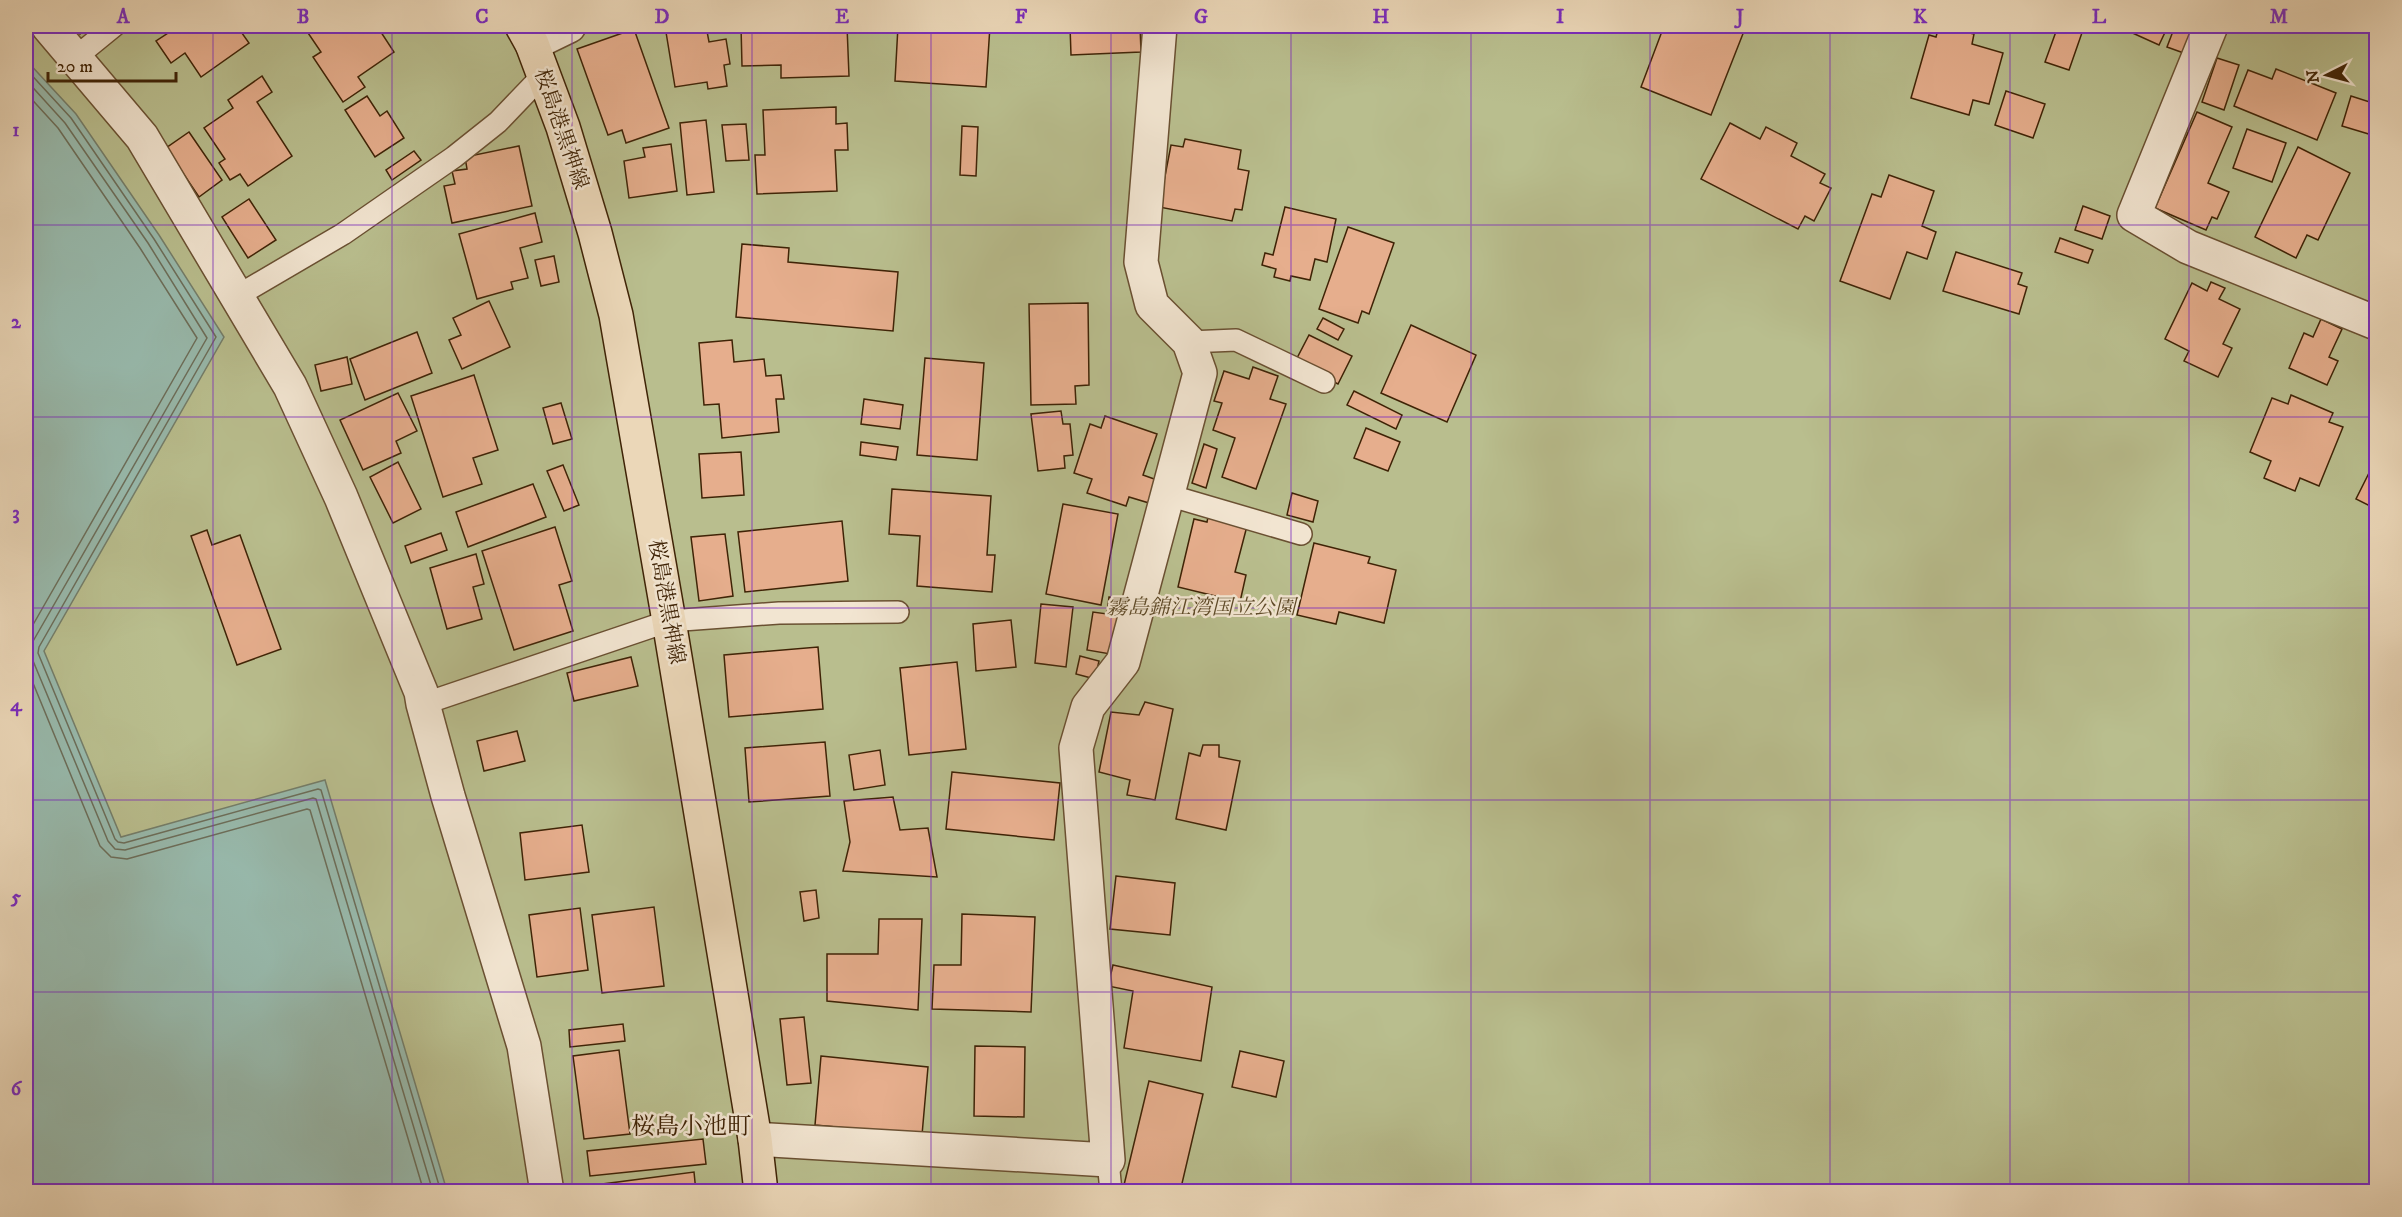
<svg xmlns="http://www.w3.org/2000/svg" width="2402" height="1217" viewBox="0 0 2402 1217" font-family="'IM FELL DW Pica','Noto Serif JP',serif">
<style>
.green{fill:#b9be8e;stroke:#7c704a;stroke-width:1.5}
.water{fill:#98baad;stroke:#747e6a;stroke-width:1.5}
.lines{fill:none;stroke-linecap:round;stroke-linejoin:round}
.shore{stroke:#6c6e5a;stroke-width:1.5}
.building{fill:#e6ae8d;stroke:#3f2306;stroke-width:1.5}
.service-casing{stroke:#6a5032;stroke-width:24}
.minor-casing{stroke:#6a5032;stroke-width:36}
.primary-casing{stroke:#3f2306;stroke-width:36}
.service{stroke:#f2e5d1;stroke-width:21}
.minor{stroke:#f2e5d1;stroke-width:33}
.primary{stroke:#ebd7b8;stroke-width:33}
.grid{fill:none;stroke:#7b2cbf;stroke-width:1.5;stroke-opacity:0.55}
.labels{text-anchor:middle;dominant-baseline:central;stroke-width:5;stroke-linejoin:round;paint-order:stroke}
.street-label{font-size:21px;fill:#3f2306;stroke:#f2e5d1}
.park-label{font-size:21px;font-style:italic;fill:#5e4a28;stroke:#f2e5d1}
.quarter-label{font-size:24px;fill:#3f2306;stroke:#f2e5d1}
.neatline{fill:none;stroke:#7b2cbf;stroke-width:2}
.grid-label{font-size:20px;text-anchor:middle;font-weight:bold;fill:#7b2cbf}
</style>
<rect width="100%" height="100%" fill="#ebd7b8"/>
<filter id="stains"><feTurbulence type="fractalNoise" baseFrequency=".00333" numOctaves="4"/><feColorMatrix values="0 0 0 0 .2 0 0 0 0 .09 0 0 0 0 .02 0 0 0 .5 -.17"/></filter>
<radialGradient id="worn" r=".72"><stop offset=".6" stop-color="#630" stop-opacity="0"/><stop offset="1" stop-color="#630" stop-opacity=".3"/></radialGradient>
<!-- green -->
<rect class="green" x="26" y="26" width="2350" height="1165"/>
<!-- water -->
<polygon class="water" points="26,60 76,114 159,235 224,337 44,651 121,837 325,780 447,1191 26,1191"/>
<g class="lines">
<!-- shore -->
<g class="shore">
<polyline points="26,69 71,118 154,239 216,337 39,647 38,653 115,839 118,842 124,843 318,789 321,790 441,1192"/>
<polyline points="26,80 65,123 148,243 207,338 32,643 31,656 108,841 115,849 125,850 313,798 316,799 433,1192"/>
<polyline points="26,93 58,128 140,248 197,338 26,637"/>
<polyline points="26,666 100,846 111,857 127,859 307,809 310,810 424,1192"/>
</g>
</g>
<!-- building -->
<g class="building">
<polygon points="72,26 89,26 80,34"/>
<polygon points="162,26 237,26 249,43 201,77 185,53 171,63 156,41 168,33"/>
<polygon points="306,26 377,26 394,52 358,77 365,87 343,102 313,57 321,52 304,27"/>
<polygon points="665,26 706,26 709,42 726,39 730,64 724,65 727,86 708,89 707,82 675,87"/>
<polygon points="741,26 847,26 849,76 781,78 781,65 742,66"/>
<polygon points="898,26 990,26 986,87 895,81"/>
<polygon points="1070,26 1140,26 1141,52 1071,55"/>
<polygon points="1664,26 1746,26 1711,115 1641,87"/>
<polygon points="1939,26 1974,34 1972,44 2003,53 1989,104 1973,100 1969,115 1911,98 1929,35 1936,37"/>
<polygon points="2058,26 2084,27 2069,70 2045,62"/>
<polygon points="2117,26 2168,26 2159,45"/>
<polygon points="2175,26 2202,26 2192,56 2167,47"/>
<polygon points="634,29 669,128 626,143 622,130 608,135 577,49"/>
<polygon points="2217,58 2239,65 2224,110 2202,102"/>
<polygon points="2276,69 2336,93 2317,140 2234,106 2248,70 2272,79"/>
<polygon points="262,76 272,92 257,102 292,156 248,186 240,174 230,180 219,163 225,159 204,128 233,108 228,100"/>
<polygon points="2006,91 2045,104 2033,138 1995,125"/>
<polygon points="367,96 380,116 387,111 404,138 375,157 345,110"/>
<polygon points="2351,96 2376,104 2376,119 2372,135 2342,126"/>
<polygon points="836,107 836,124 847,123 848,150 835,150 837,191 757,194 755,155 765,155 763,110"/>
<polygon points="2197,112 2232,127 2208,183 2229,192 2217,219 2212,217 2206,230 2155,208"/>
<polygon points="706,120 714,192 687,195 680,123"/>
<polygon points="1730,123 1760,139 1766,127 1797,143 1791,156 1825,174 1820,183 1831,188 1814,221 1805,216 1798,229 1701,179"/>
<polygon points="746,124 749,160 726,161 722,125"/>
<polygon points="962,126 978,127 976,176 960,175"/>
<polygon points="2247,129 2286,143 2272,182 2233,168"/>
<polygon points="189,132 222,180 199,197 166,148"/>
<polygon points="1185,139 1241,150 1238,169 1249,171 1242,210 1235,209 1232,221 1159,207 1171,145 1183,147"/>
<polygon points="671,144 677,191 629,198 624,161 645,157 643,148"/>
<polygon points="519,146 532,206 452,223 444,186 455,184 452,171 467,169 465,157"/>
<polygon points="2298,147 2350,173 2318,240 2307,235 2296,258 2255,237"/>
<polygon points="414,151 421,160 392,180 386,170"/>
<polygon points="1889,175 1934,191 1922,226 1936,232 1927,259 1907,252 1890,299 1840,281 1872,194 1881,197"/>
<polygon points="249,199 276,240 248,258 222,217"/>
<polygon points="2083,206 2110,216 2102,239 2075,230"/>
<polygon points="1285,207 1336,219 1327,262 1315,259 1310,280 1291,276 1290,281 1274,277 1276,269 1262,265 1265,253 1273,255"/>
<polygon points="535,213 542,242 520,248 528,278 511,282 513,289 477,299 459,234"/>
<polygon points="1348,227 1394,243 1369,314 1362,311 1358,323 1319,309"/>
<polygon points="2060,238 2093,250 2088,263 2055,252"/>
<polygon points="742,244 789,248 788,262 898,272 893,331 736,317"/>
<polygon points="1956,252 2022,273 2018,284 2027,287 2019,314 1943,291"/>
<polygon points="554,256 559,282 541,286 535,260"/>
<polygon points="2211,282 2225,288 2219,299 2240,309 2223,344 2232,348 2218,377 2184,361 2189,351 2165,339 2192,283 2207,291"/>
<polygon points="489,301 510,347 462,369 449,340 461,335 453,318"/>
<polygon points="1088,303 1089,385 1075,386 1076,404 1031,405 1029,304"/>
<polygon points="1323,318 1344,329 1338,340 1317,329"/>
<polygon points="2321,319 2342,329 2329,357 2338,361 2327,385 2289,368 2304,333 2313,337"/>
<polygon points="1411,325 1476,355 1447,422 1381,393"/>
<polygon points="417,332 432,373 365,400 350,359"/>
<polygon points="1309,335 1352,356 1338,384 1295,362"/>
<polygon points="732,340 734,362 764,359 766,376 781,375 784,399 776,399 779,432 722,438 719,404 704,405 699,343"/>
<polygon points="347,357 352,384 321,391 315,365"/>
<polygon points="925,358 984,363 977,460 917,455"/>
<polygon points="1253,367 1278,376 1270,399 1286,404 1256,489 1222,477 1235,438 1213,430 1222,403 1214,401 1224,371 1249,379"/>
<polygon points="474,375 498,450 473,458 482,484 443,497 411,396"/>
<polygon points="2376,376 2376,399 2369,396"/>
<polygon points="1354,391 1402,415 1396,429 1347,405"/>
<polygon points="398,393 417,431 396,441 401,453 363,470 340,420"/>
<polygon points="2291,395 2333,413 2329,422 2343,427 2319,486 2300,478 2295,491 2264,478 2271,461 2250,452 2272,398 2288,404"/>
<polygon points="864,399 903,405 900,429 861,424"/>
<polygon points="561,403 572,439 553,444 543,408"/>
<polygon points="1061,411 1063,424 1070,424 1073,455 1064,456 1065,468 1038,471 1031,414"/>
<polygon points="1105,416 1157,434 1143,475 1157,480 1149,503 1129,497 1126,506 1087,493 1092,479 1074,473 1090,424 1101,428"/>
<polygon points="1366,428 1400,442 1388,471 1354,458"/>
<polygon points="861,442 898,447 896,460 860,455"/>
<polygon points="1204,444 1217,449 1206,488 1192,483"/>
<polygon points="741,452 744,495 702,498 699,454"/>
<polygon points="2376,459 2376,509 2356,499"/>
<polygon points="398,462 421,509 393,523 370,477"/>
<polygon points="563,465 579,505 564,511 547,471"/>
<polygon points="533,484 546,517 468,547 456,512"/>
<polygon points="892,489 991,496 987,555 995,555 992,592 917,586 920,536 889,534"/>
<polygon points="1292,493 1318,501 1313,522 1287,515"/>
<polygon points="1063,504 1118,514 1101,605 1046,594"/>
<polygon points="1208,517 1247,526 1235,572 1246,575 1240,602 1178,587 1194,519 1207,522"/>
<polygon points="842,521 848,581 745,592 738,532"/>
<polygon points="555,527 572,581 559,585 573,631 514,650 482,551"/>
<polygon points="207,530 212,545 240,535 281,649 237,665 191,536"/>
<polygon points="441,533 447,550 411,563 405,546"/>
<polygon points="725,534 733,596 699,601 691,537"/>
<polygon points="1314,543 1370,557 1368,563 1396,570 1384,623 1339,612 1336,624 1297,615"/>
<polygon points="476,554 484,584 473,587 482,619 447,629 430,568"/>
<polygon points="1109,597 1123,599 1116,655 1087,650 1093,612 1107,614"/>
<polygon points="1041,604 1073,607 1066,667 1035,663"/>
<polygon points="1011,620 1016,667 976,671 973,624"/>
<polygon points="818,647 823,709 729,717 724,655"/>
<polygon points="1080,656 1099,661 1095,679 1076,674"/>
<polygon points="631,657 638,686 574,701 567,673"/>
<polygon points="957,662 966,749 909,755 900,668"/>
<polygon points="1145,702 1173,709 1155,800 1127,795 1130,780 1099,772 1111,712 1139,715"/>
<polygon points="517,731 525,761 484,771 477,741"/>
<polygon points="825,742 830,796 749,802 745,748"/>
<polygon points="1203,745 1219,745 1219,757 1240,761 1226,830 1176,819 1189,753 1200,756"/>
<polygon points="880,750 885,785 854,790 849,755"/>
<polygon points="952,772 1060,783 1054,840 946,829"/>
<polygon points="893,797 900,830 928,828 937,877 843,871 850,842 844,801"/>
<polygon points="582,825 589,872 525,880 520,833"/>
<polygon points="1116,876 1175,883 1170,935 1110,929"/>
<polygon points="816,890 819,918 804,921 800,892"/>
<polygon points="654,907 664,986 602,993 592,915"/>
<polygon points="580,908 588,970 537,977 529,915"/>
<polygon points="962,914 1035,917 1031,1012 932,1009 934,965 961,965"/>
<polygon points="879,919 922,919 918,1010 827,1001 827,954 878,954"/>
<polygon points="1113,965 1212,987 1201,1061 1124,1048 1133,991 1108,986"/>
<polygon points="804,1017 811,1083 787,1085 780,1019"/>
<polygon points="623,1024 625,1041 570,1047 569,1030"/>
<polygon points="975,1046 1025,1047 1024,1117 974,1116"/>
<polygon points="619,1050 630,1134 584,1139 573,1056"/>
<polygon points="1240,1051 1284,1061 1276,1097 1232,1087"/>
<polygon points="821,1056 928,1067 922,1135 815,1125"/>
<polygon points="1149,1081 1203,1094 1180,1192 1149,1192 1124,1185"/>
<polygon points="703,1139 706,1164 590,1176 587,1151"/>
<polygon points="694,1172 696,1192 596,1192 595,1185"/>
<polygon points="1200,1187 1218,1192 1199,1192"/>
</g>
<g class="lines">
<!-- service casing -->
<g class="service-casing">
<g id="service">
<polyline points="76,57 114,26"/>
<polyline points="237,296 343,234 454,157 498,122 543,75"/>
<polyline points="1189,342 1236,340 1324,382"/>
<polyline points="1168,495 1301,534"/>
<polyline points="423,704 669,621 779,613 898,612"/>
<polyline points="1108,1160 1111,1192"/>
</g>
</g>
<!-- minor casing -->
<g class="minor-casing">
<g id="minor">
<polyline points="48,26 142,137 290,386 341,497 421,692 423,704 448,796 524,1046 547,1192"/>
<polyline points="2211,26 2134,215 2188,247 2376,323"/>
<polyline points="532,44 569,26"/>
<polyline points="755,1139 1108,1160 1076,748 1088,707 1123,662 1200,373 1189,342 1152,305 1141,262 1160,26"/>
</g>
</g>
<!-- primary casing -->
<g class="primary-casing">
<polyline id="primary" points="522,26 532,44 563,127 595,233 616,315 669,621 755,1139 761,1192"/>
</g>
<!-- service -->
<use href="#service" class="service"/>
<!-- minor -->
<use href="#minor" class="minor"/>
<!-- primary -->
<use href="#primary" class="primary"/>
</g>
<!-- grid -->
<path class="grid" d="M213,26V1192M392,26V1192M572,26V1192M752,26V1192M931,26V1192M1111,26V1192M1291,26V1192M1471,26V1192M1650,26V1192M1830,26V1192M2010,26V1192M2189,26V1192M26,225H2376M26,417H2376M26,608H2376M26,800H2376M26,992H2376"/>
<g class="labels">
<!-- street labels -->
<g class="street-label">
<text transform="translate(561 129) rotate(71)">桜島港黒神線</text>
<text transform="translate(666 602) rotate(80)">桜島港黒神線</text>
</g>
<!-- park labels -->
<g class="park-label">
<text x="1201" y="608">霧島錦江湾国立公園</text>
</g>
<!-- quarter labels -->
<g class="quarter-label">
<text x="691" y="1127">桜島小池町</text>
</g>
</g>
<!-- margin -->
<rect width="2402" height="1217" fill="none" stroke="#ebd7b8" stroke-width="66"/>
<!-- north arrow -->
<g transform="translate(2327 75) rotate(264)" stroke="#f2e5d1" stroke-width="4.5" paint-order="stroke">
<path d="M0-4.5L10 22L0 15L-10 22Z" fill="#3f2306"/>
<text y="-9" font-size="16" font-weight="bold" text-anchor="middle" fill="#3f2306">N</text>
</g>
<!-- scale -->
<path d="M48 72v9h128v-9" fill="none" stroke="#3f2306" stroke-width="3"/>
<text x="57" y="72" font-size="18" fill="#3f2306" stroke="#f2e5d1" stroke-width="4.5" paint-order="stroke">20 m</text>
<rect x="33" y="33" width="2336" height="1151" class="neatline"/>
<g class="grid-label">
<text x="123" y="23">A</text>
<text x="303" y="23">B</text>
<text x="482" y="23">C</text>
<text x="662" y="23">D</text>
<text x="842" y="23">E</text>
<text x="1021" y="23">F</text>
<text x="1201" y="23">G</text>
<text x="1381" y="23">H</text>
<text x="1560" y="23">I</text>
<text x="1740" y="23">J</text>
<text x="1920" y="23">K</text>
<text x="2099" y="23">L</text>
<text x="2279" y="23">M</text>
<text x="16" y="136">1</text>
<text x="16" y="328">2</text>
<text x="16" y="519">3</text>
<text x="16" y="711">4</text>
<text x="16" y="903">5</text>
<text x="16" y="1095">6</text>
</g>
<rect width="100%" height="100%" filter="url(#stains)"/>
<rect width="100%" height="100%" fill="url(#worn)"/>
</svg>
